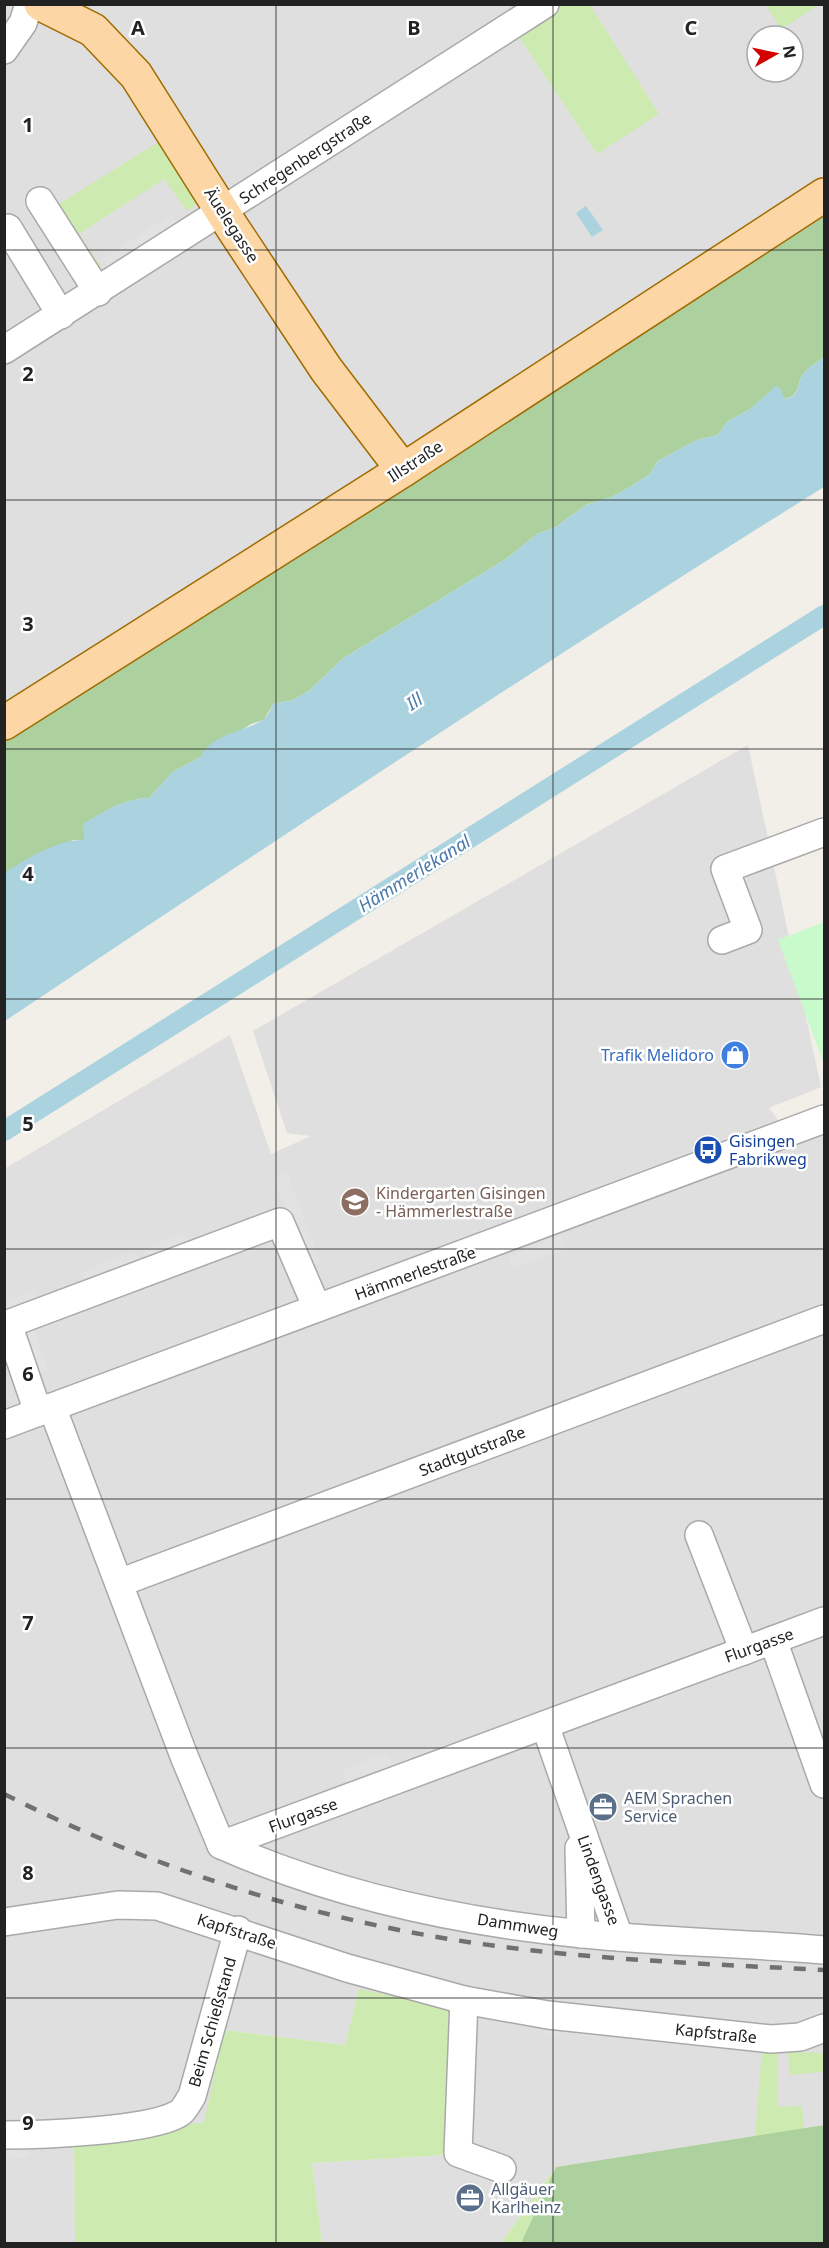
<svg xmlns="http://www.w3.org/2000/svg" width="829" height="2248" viewBox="0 0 829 2248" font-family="'Noto Sans',sans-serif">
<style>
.residential{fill:#e0dfdf;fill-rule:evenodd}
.grass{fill:#cdebb0}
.forest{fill:#add19e}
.park{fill:#c8facc}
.parking{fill:#e2e2e2}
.water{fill:#aad3df}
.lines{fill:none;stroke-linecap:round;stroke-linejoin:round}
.canal{stroke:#aad3df;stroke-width:20}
.minor-casing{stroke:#a9a9a9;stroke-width:30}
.major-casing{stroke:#a06b00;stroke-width:36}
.minor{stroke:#fff;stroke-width:27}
.major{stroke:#fcd6a4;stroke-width:33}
.rail{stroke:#707070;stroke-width:4.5;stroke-dasharray:12 12;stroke-linecap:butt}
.grid{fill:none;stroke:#222;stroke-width:1.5;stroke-opacity:0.55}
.labels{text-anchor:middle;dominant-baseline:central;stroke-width:5;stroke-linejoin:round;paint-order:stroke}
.street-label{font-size:16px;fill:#222;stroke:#fff}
.shop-label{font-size:16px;fill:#366cbe;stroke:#fff;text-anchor:end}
.transit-label{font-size:16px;fill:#164399;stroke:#fff;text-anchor:start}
.education-label{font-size:16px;fill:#785e54;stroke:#fff;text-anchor:start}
.service-label{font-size:16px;fill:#4e5e75;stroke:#fff;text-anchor:start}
.water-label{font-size:18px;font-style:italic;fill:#4a7aab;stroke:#fff}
.grid-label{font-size:20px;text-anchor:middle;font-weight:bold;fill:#222;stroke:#fff;stroke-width:5;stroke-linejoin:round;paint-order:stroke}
</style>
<rect width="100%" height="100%" fill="#f2efe9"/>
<!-- residential -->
<g class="residential">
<path d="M5,5H824V195L5,723ZM757,36H793V72H757Z"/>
<polygon points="748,745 821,1087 769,1108 787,1132 824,1118 824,2125 556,2167 501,2243 322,2243 312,2163 445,2155 345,2045 224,2030 205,2122 74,2142 75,2243 5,2243 4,1169 230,1035 271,1154 311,1136 287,1133 253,1031"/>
</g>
<!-- grass -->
<g class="grass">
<polygon points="563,5 590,5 659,114 597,154 517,34"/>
<polygon points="766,5 819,5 781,29"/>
<polygon points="160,141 198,203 187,211 164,179 79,234 107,275 95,283 51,209"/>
<polygon points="359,1989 453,2009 446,2155 312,2163 322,2243 75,2243 74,2142 204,2122 224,2030 345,2045"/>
<polygon points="762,2050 777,2051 777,2107 802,2106 805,2139 754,2149"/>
<polygon points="788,2052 824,2053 824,2085 823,2072 790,2075"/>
<polygon points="556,2167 521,2243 501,2243"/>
</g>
<!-- forest -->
<g class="forest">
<path d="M824,195V357C818,362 809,367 804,373C796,384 801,396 784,399L776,387L749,410L728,421L718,435L697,440L658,461L649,475L628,488L612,497L586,505L556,527L537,534L506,559L342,659L309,691L293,700L273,704L264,720L251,724L201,757L174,771L149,798C124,799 105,811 84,824V840H73L5,873V723Z"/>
<polygon points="824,2125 824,2243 521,2243 556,2167"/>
</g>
<!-- park -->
<polygon class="park" points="824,922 824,1064 778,940"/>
<!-- parking -->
<g class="parking">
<polygon points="172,214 180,227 110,272 102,259"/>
<polygon points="287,1173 321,1262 308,1267 274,1178"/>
<polygon points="185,1233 190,1246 148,1262 143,1249"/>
<polygon points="561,1236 565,1249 513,1269 509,1256"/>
<polygon points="135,1251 141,1265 86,1286 80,1273"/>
<polygon points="33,1291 38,1304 11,1313 6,1300"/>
<polygon points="34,1328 48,1370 33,1375 19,1333"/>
<polygon points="387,1753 393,1767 347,1784 342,1770"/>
<polygon points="546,2024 599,2032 598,2038 559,2031 557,2038 544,2035"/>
<polygon points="29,2141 30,2157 5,2159 5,2142"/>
</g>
<!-- water -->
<g class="water">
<polygon points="586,206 603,230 592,237 576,213"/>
<path d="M824,357V487C548,659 276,840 5,1021V873C25,859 59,839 84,840L83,824C105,811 124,799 149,798L174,771L201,757C210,734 243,732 263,720C268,717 270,709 273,704L293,700L309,691L342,659L506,559L537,534L556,527L586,505L612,497L628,488L649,475L658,461L697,440L718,435L728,421L749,410L776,386L781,389L784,399C802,397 796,383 804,373C809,367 818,362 824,357Z"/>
</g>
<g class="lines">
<!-- canal -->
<polyline class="canal" points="4,1131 824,615"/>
<!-- minor casing -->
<g class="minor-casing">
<g id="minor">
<polyline points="4,50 23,23 29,4"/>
<polyline points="40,201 98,292"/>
<polyline points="8,228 61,315"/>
<polyline points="4,350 545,4"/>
<polyline points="722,940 748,930 725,869 824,832"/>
<polyline points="52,1407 184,1756 221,1845 824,1621"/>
<polyline points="38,1412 8,1324 280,1222 317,1308"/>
<polyline points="4,1425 824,1119"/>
<polyline points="699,1535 744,1651"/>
<polyline points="119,1583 824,1319"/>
<polyline points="773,1640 824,1784"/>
<polyline points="545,1725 619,1937"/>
<path d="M221,1845C334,1895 460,1922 583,1934C663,1942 744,1943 824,1950"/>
<polyline points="579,1848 581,1934"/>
<polyline points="4,1922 118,1905 157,1906 347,1968 464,2000 548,2015 771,2039 800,2037 824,2028"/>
<polyline points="464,2000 458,2153 502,2169"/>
<path d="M4,2135C42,2135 148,2131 178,2114C184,2111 188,2102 192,2096L238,1930"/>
</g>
</g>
<!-- major casing -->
<g class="major-casing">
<g id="major">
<polyline points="41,4 93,30 136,75 232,227 326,369 403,470"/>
<polyline points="4,723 403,470 824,195"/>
</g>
</g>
<!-- minor -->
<use href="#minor" class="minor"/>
<!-- major -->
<use href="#major" class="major"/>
<!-- rail -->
<path class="rail" d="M4,1794C153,1869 317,1921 482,1944C595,1960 710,1964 824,1970"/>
</g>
<!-- grid -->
<path class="grid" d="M276,4V2244M553,4V2244M4,250H824M4,500H824M4,749H824M4,999H824M4,1249H824M4,1499H824M4,1748H824M4,1998H824"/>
<!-- icons -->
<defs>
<g id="shop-disc" transform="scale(1.5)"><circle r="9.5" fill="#3f7fe0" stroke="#fff"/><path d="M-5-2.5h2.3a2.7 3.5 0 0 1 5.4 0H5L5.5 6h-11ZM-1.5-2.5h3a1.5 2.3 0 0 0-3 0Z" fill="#fff"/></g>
<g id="bus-disc" transform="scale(1.5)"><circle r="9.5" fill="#1a4fb4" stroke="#fff"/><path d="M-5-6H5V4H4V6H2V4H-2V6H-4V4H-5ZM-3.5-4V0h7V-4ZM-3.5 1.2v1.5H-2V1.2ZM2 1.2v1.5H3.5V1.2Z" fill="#fff"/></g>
<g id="school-disc" transform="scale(1.5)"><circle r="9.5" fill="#8d6e63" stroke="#fff"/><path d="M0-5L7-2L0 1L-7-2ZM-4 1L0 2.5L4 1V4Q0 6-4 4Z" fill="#fff"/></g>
<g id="office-disc" transform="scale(1.5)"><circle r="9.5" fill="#5c6f8a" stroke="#fff"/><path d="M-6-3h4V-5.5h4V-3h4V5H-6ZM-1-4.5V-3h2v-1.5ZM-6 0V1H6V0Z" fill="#fff"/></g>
</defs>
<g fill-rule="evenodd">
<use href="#shop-disc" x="735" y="1055"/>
<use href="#bus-disc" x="708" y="1150"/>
<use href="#school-disc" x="355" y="1202"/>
<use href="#office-disc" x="603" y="1807"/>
<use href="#office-disc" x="470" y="2198"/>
</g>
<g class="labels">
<!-- street labels -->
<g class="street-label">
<text transform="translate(305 158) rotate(-33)">Schregenbergstraße</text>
<text transform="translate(232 225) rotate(57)">Äuelegasse</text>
<text transform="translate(415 461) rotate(-33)">Illstraße</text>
<text transform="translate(415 1273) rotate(-20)">Hämmerlestraße</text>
<text transform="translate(472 1451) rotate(-21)">Stadtgutstraße</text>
<text transform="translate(759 1645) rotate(-20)">Flurgasse</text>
<text transform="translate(303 1815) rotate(-20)">Flurgasse</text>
<text transform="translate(599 1880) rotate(70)">Lindengasse</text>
<text transform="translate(518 1925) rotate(9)">Dammweg</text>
<text transform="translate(237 1931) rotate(18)">Kapfstraße</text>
<text transform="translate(212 2022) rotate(-74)">Beim Schießstand</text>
<text transform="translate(716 2033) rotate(6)">Kapfstraße</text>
</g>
<!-- shop labels -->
<g class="shop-label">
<text x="714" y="1055">Trafik Melidoro</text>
</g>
<!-- transit labels -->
<g class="transit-label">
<text x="729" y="1141">Gisingen<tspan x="729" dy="18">Fabrikweg</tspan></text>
</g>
<!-- education labels -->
<g class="education-label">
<text x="376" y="1193">Kindergarten Gisingen<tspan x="376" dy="18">- Hämmerlestraße</tspan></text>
</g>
<!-- service labels -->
<g class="service-label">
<text x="624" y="1798">AEM Sprachen<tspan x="624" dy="18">Service</tspan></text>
<text x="491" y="2189">Allgäuer<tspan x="491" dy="18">Karlheinz</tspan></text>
</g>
<!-- water labels -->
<g class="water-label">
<text transform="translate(414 701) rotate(-33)">Ill</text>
<text transform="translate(414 873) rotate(-32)">Hämmerlekanal</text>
</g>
</g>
<g class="grid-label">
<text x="138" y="35">A</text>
<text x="414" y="35">B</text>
<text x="691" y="35">C</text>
<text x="28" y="132">1</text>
<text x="28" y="381">2</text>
<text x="28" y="631">3</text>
<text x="28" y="881">4</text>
<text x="28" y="1131">5</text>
<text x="28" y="1381">6</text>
<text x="28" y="1630">7</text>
<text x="28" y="1880">8</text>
<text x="28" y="2130">9</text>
</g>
<!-- border -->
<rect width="829" height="2248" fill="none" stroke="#222222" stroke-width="12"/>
<!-- north arrow -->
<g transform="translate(775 54) rotate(81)"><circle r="28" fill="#ffffff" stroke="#a7a7a7" stroke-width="1.5"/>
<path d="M0-4.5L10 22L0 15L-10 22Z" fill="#d40000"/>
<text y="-9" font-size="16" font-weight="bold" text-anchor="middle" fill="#222222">N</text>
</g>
</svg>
